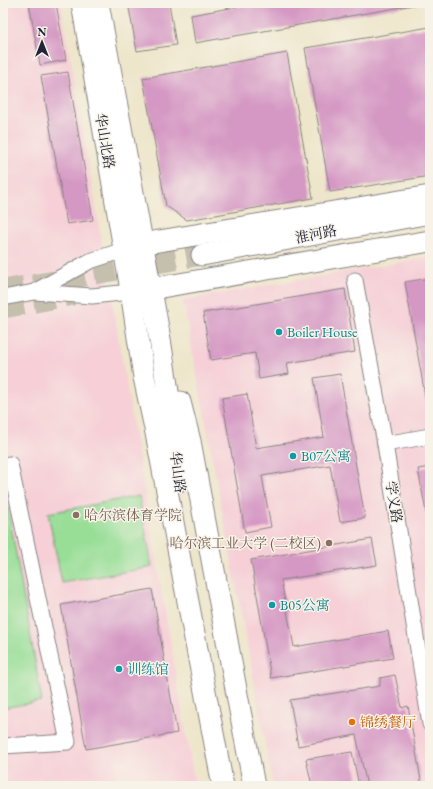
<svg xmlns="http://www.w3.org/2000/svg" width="433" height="789" viewBox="0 0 433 789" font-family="'EB Garamond','Noto Serif SC',serif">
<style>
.built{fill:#f6cfd7}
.green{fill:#98de97;stroke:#5d8069}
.building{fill:#d598c4}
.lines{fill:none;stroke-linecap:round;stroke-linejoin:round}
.secondary-tunnel{stroke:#c5bfae;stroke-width:21;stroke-dasharray:21 10;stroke-linecap:butt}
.street-casing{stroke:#888483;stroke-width:17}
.secondary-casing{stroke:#888483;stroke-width:23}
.street{stroke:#fff;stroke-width:15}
.secondary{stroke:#fff;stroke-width:21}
.culture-dot{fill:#0f9aa8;stroke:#f7f3e8;stroke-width:1.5}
.education-dot{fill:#8d6e63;stroke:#f7f3e8;stroke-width:1.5}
.food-dot{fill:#e8710a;stroke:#f7f3e8;stroke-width:1.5}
.labels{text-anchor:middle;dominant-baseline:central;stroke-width:3;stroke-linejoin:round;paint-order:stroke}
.street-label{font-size:14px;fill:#22223b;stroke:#f7f3e8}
.culture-label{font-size:14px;fill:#0d838f;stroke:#f7f3e8;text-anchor:start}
.education-label{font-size:14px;fill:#785e54;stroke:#f7f3e8;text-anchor:start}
.food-label{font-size:14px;fill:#c56008;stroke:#f7f3e8;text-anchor:start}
</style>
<rect width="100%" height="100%" fill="#f7f3e8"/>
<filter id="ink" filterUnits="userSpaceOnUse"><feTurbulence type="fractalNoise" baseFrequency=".025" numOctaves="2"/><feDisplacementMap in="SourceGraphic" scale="8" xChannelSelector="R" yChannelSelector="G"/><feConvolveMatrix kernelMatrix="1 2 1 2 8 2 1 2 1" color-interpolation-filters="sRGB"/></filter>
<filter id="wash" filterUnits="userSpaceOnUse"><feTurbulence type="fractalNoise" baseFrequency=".012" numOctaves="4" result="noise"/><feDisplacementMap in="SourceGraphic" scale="16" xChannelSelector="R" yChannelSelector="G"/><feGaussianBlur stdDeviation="0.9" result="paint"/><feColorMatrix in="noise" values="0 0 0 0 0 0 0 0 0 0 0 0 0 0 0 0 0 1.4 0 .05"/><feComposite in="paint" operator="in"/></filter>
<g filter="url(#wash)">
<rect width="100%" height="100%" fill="#eee6cb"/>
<!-- built -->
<g class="built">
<polygon points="3,3 61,3 195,786 3,786"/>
<polygon points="430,257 430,786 273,786 183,300"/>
</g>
<!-- green -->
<g class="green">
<polygon points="139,496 152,567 62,583 48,513"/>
<polygon points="8,508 42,701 3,708 3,509"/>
</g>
<g id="blocks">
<!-- building -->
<g class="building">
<polygon points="29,3 56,3 66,60 40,65"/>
<polygon points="128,3 169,3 176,45 137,51"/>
<polygon points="258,3 419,3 419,4 195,43 191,15"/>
<polygon points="430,27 430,176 330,192 305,48"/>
<polygon points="287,53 313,198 187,220 166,206 143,78"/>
<polygon points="68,72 93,220 67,224 41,76"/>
<polygon points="430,278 430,407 427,407 405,282"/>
<polygon points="345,289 355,352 287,363 289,374 259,379 255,353 211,360 203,313"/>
<polygon points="340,374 365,518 340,522 330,465 262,476 271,527 245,532 222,398 247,394 256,448 324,437 314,378"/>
<polygon points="430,467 430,528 429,528 418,469"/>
<polygon points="372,539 377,565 281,580 294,647 388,631 393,658 271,678 251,560"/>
<polygon points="152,589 177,733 86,749 61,605"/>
<polygon points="395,675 402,708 408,706 422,786 367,786 356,735 298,746 290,700 380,686 380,678"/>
<polygon points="352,752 359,786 312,786 306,759"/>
</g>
</g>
</g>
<g filter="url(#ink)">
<use href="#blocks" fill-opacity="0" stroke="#888483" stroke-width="1"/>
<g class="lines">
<!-- secondary-tunnel -->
<g class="secondary-tunnel">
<polyline points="3,290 202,255"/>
<polyline points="3,308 73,295"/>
</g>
<!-- street casing -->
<g class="street-casing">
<g id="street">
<polyline points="355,280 385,444 430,724"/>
<polyline points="34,292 92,296 140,291"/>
<polyline points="3,298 34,292 90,261 133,247"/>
<polyline points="385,444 430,436"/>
<polyline points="3,465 10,464 68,742 3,746"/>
</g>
</g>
<!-- secondary casing -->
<g class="secondary-casing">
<g id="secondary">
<polyline points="82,3 129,278 144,377 156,433 223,786"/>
<polyline points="98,3 160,339 168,392 178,481"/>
<polyline points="141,244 430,196"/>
<polyline points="202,255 430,213"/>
<polyline points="150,289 430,241"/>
<polyline points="180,402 190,441 254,786"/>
</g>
</g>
<!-- street -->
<use href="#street" class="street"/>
<!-- secondary -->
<use href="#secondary" class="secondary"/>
</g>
</g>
<!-- markers -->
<g class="culture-dot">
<circle cx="279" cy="332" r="4"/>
<circle cx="293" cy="456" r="4"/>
<circle cx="272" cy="605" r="4"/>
<circle cx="119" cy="669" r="4"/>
</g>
<g class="education-dot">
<circle cx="76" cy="515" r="4"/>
<circle cx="329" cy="543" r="4"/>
</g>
<circle class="food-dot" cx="352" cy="722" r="4"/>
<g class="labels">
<!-- street labels -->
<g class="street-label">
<text transform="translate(105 141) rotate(80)">华山北路</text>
<text transform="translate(316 234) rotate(-11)">淮河路</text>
<text transform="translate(178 472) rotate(82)">华山路</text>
<text transform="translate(394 502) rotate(81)">学义路</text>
</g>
<!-- culture labels -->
<g class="culture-label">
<text x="287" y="332">Boiler House</text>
<text x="301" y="456">B07公寓</text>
<text x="280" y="605">B05公寓</text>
<text x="127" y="669">训练馆</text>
</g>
<!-- education labels -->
<g class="education-label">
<text x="84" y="515">哈尔滨体育学院</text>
<text x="321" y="543" text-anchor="end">哈尔滨工业大学 (二校区)</text>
</g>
<!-- food labels -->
<g class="food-label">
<text x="360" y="722">锦绣餐厅</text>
</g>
</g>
<!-- margin -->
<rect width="433" height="789" fill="none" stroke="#f7f3e8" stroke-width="16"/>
<!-- north arrow -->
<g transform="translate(42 42)" stroke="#f7f3e8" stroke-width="3" paint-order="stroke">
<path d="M0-3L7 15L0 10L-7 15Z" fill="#22223b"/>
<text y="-6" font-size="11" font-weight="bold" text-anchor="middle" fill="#22223b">N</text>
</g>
</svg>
